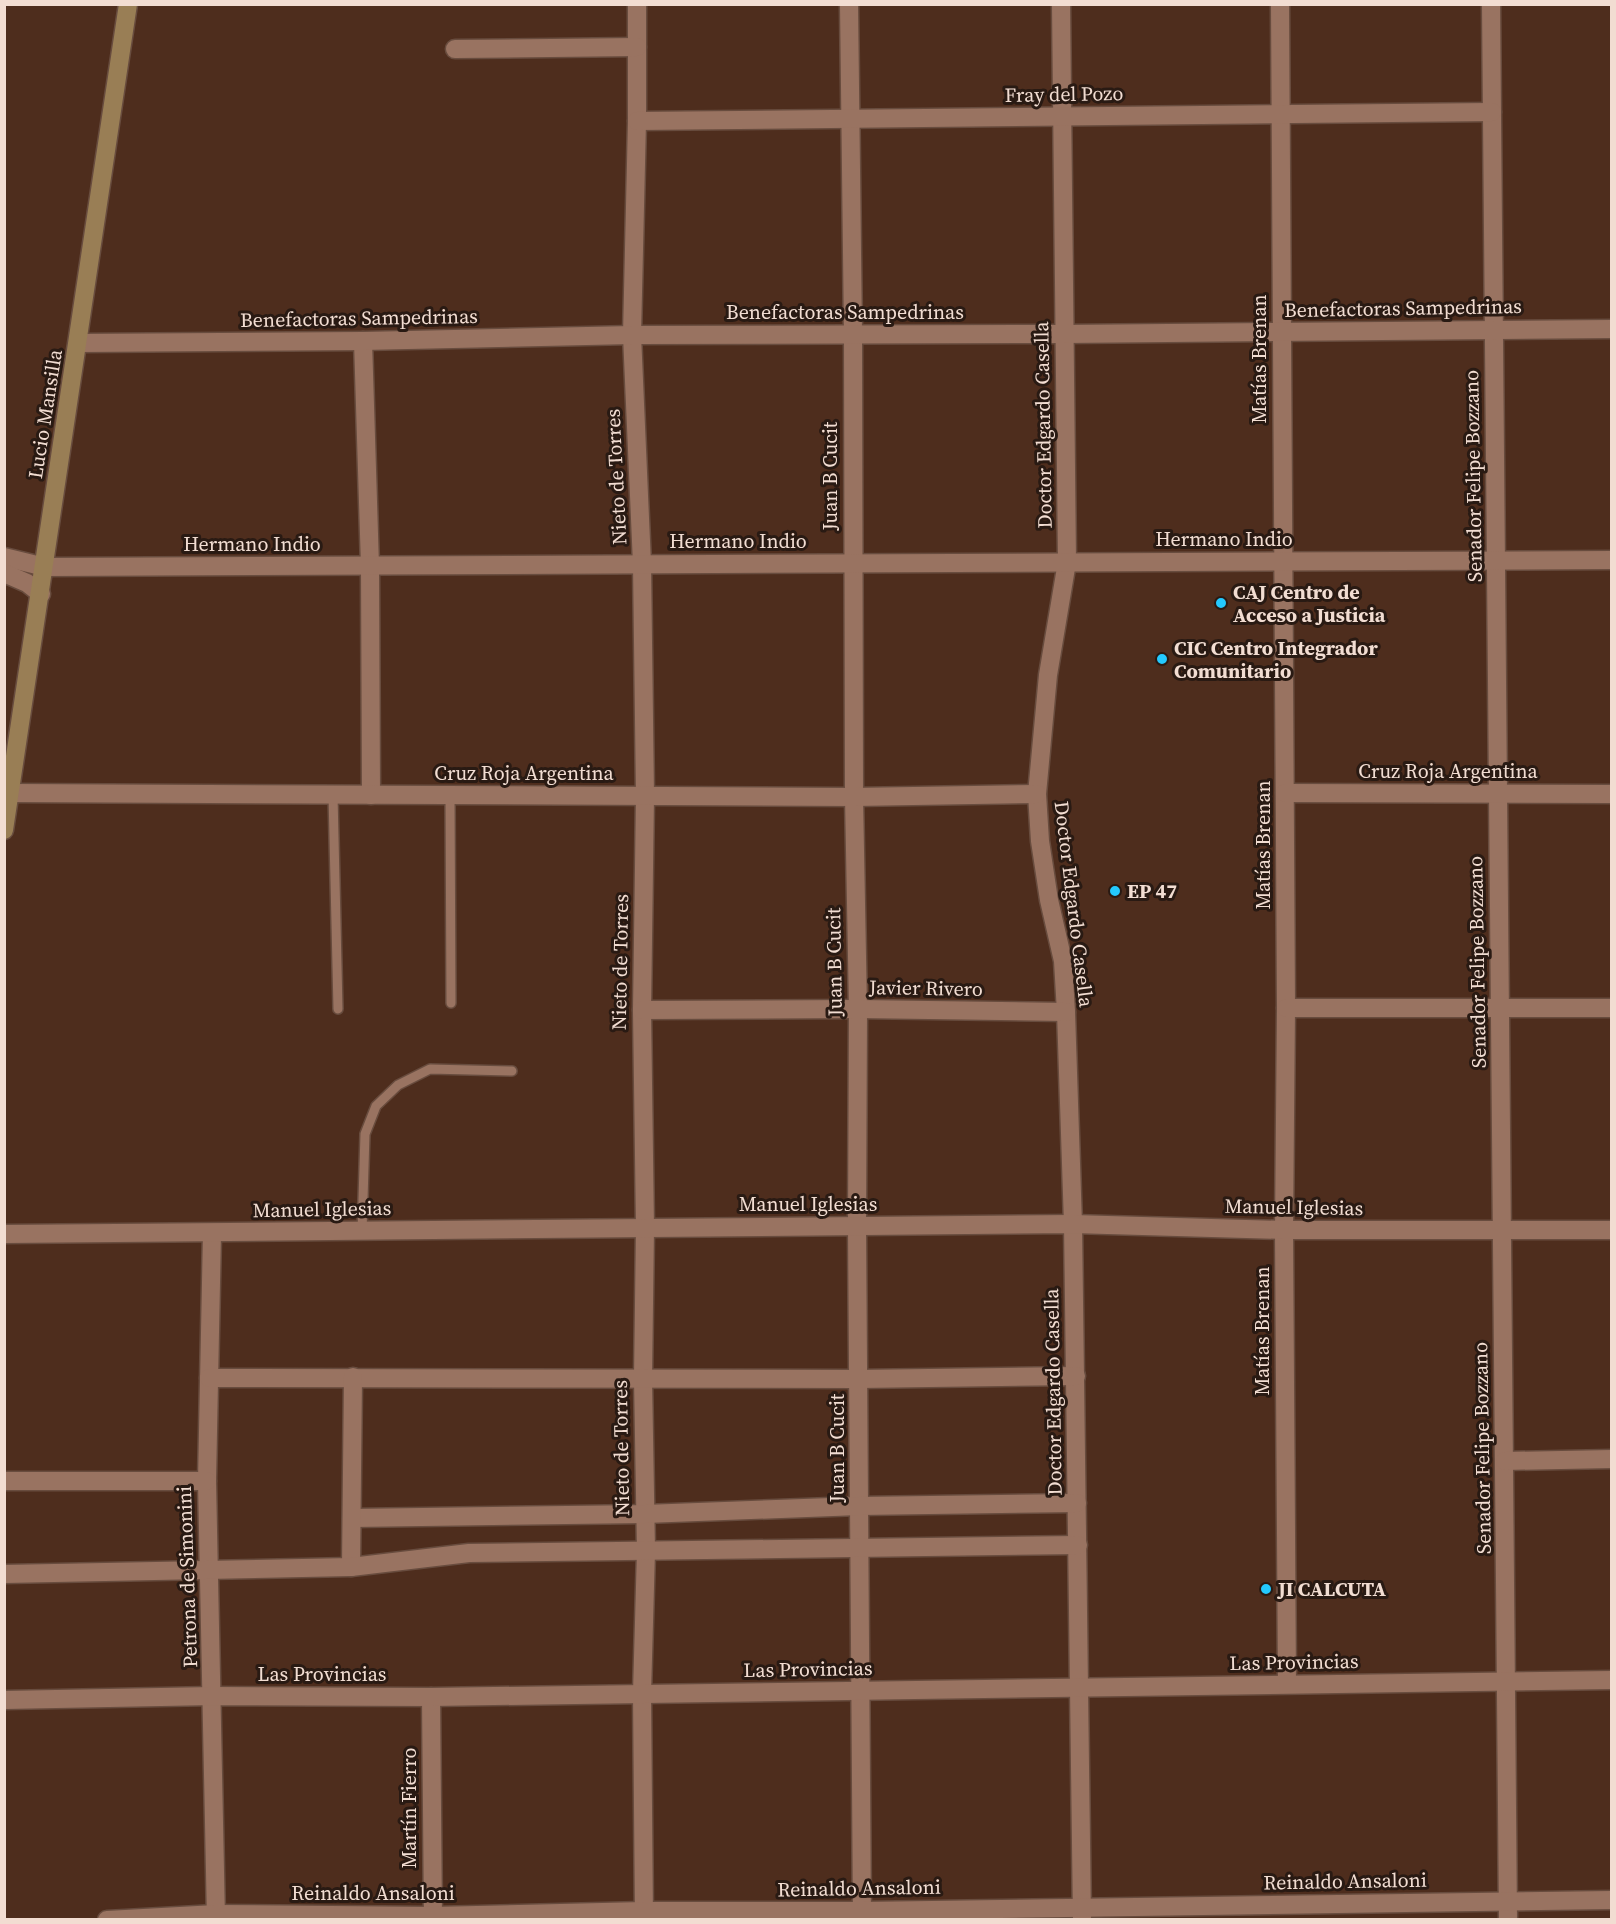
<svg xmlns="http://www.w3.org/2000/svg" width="1616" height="1924" viewBox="0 0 1616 1924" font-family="'Source Serif 4',serif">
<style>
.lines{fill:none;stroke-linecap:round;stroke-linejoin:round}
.service-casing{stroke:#684c3e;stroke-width:12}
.minor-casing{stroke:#684c3e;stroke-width:21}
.secondary-casing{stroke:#684c3e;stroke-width:21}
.service{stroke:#997361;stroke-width:9}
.minor{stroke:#997361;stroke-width:18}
.secondary{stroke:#997e55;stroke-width:18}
.poi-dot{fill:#24c9fe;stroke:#291a13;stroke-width:2}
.labels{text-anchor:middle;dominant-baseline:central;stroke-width:6;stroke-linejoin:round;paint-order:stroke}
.street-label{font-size:20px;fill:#f2ddd2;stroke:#291a13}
.poi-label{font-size:20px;font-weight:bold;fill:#f2ddd2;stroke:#291a13;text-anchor:start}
</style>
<rect width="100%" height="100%" fill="#4e2d1d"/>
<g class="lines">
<!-- service casing -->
<g class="service-casing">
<g id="service">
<polyline points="333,795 338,1009"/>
<polyline points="450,795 451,1003"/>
<polyline points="362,1232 365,1134 376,1106 398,1085 430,1069 512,1071"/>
</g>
</g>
<!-- minor casing -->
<g class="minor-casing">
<g id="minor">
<polyline points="637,4 637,121 632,335 642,564 645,796 642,1010 645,1228 643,1379 646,1551 642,1693 644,1920"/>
<polyline points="849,4 853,334 854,797 858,1009 857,1227 862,1920"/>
<polyline points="1061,4 1067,562 1048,675 1037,794 1040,841 1049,900 1063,961 1066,1012 1073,1224 1082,1920"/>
<polyline points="1280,4 1286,1008 1284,1230 1287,1684"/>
<polyline points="1491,4 1508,1920"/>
<polyline points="455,49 637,47"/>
<polyline points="637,121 1492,112"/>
<polyline points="363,341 370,566 371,795"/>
<polyline points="79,343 363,341 632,335 1064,334 1612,329"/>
<polyline points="4,557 45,567 1612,560"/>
<polyline points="4,573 27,583 41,594"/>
<polyline points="11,793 854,797 1037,794"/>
<polyline points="1285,793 1612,794"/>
<polyline points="1286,1008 1612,1008"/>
<polyline points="642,1010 858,1009 1066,1012"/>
<polyline points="212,1233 207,1481 216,1920"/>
<polyline points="4,1234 1073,1224 1284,1230 1612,1230"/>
<polyline points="209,1378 859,1379 1076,1376"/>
<polyline points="1505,1461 1612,1459"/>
<polyline points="4,1481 207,1481"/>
<polyline points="352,1518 645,1514 859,1506 1077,1503"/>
<polyline points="351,1567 353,1377"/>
<polyline points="4,1574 351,1567 469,1553 1078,1545"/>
<polyline points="431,1697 433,1920"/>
<polyline points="4,1700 213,1696 431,1697 1612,1680"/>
<polyline points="107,1920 216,1914 433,1916 644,1911 862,1911 1612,1900"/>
</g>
</g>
<!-- secondary casing -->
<g class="secondary-casing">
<polyline id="secondary" points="4,830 128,4"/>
</g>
<!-- service -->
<use href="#service" class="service"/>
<!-- minor -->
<use href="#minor" class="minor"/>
<!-- secondary -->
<use href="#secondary" class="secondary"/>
</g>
<!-- markers -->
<g class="poi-dot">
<circle cx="1221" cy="603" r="6"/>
<circle cx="1162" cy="659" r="6"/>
<circle cx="1115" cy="891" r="6"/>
<circle cx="1266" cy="1589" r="6"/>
</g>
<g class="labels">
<!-- street labels -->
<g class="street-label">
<text transform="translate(1064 94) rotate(-1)">Fray del Pozo</text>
<text transform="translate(1403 308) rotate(-1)">Benefactoras Sampedrinas</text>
<text x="845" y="312">Benefactoras Sampedrinas</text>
<text transform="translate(359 318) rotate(-1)">Benefactoras Sampedrinas</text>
<text transform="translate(1259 359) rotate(-90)">Matías Brenan</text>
<text transform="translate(45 414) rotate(-81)">Lucio Mansilla</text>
<text transform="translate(1043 425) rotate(-91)">Doctor Edgardo Casella</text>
<text transform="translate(830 476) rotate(-90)">Juan B Cucit</text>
<text transform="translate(1473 476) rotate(-91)">Senador Felipe Bozzano</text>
<text transform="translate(616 477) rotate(-93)">Nieto de Torres</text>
<text x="1224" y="539">Hermano Indio</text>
<text x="738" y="541">Hermano Indio</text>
<text x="252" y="544">Hermano Indio</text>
<text x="1448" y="771">Cruz Roja Argentina</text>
<text x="524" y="773">Cruz Roja Argentina</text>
<text transform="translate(1263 845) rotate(-90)">Matías Brenan</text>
<text transform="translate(1074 904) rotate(83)">Doctor Edgardo Casella</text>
<text transform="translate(620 962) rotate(-89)">Nieto de Torres</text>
<text transform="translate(834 962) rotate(-91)">Juan B Cucit</text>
<text transform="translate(1477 962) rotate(-91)">Senador Felipe Bozzano</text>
<text transform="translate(926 988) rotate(1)">Javier Rivero</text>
<text x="808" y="1204">Manuel Iglesias</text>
<text transform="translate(1294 1207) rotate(1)">Manuel Iglesias</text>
<text transform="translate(322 1209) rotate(-1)">Manuel Iglesias</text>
<text transform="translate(1262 1331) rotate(-90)">Matías Brenan</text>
<text transform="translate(1053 1392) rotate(-91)">Doctor Edgardo Casella</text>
<text transform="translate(621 1448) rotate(-91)">Nieto de Torres</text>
<text transform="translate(837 1448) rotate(-90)">Juan B Cucit</text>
<text transform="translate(1482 1448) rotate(-91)">Senador Felipe Bozzano</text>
<text transform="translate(187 1577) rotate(-92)">Petrona de Simonini</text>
<text transform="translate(1294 1662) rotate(-1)">Las Provincias</text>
<text transform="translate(808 1669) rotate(-1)">Las Provincias</text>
<text x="322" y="1674">Las Provincias</text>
<text transform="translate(409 1808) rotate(-90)">Martín Fierro</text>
<text transform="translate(1345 1881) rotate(-1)">Reinaldo Ansaloni</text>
<text transform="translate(859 1888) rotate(-1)">Reinaldo Ansaloni</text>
<text x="373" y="1893">Reinaldo Ansaloni</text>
</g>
<!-- poi labels -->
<g class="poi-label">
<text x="1233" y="592">CAJ Centro de<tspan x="1233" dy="23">Acceso a Justicia</tspan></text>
<text x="1174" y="648">CIC Centro Integrador<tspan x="1174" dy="23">Comunitario</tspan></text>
<text x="1127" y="891">EP 47</text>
<text x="1278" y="1589">JI CALCUTA</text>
</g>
</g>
<!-- border -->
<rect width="1616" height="1924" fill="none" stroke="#f2ddd2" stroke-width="12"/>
</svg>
